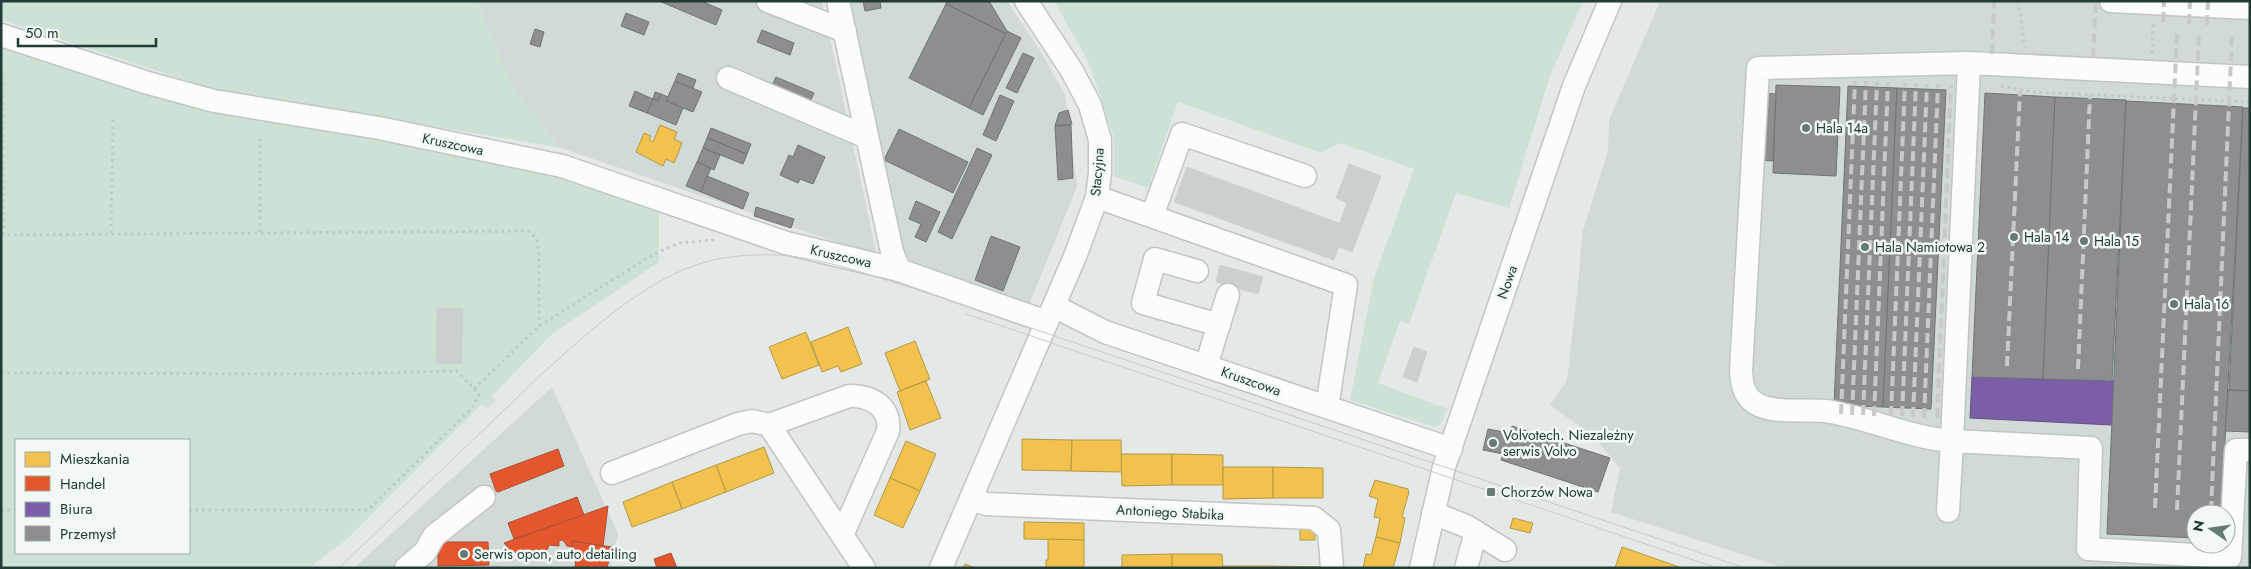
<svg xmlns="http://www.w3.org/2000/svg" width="2251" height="569" viewBox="0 0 2251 569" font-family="Jost,sans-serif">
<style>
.built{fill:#d1dad7;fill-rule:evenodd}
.green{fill:#cde2d4;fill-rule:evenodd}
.homes{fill:#f2c14e;stroke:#b39947}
.shops{fill:#e4572e;stroke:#aa4f31}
.offices{fill:#7b5ea7;stroke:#605485}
.industry{fill:#8d8d92;stroke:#6d7577}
.building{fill:#cad0ce;stroke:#cdd2d0}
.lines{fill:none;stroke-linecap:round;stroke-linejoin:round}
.minor-casing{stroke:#c1c6c4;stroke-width:25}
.path{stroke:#c1c9c7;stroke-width:3;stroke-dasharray:2.5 4;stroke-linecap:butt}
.minor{stroke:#fbfcfb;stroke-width:22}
.tram{stroke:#c7caca;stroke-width:1}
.rail{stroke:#c7caca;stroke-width:4;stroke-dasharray:10 5;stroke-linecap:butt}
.poi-dot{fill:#657975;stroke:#f2f8f5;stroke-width:2}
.labels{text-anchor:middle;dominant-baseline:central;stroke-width:5;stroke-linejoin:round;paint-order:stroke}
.poi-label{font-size:14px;fill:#213c37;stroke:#f2f8f5;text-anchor:start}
.street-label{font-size:14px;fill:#213c37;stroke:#f2f8f5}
</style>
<rect width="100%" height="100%" fill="#e4e9e7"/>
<!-- built -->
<g class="built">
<polygon points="477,1 822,1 877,256 561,148 512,88"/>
<polygon points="850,1 1007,1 1041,52 1065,95 1077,187 1028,307 914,265 903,251"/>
<path d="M1660,1H2250V568H1784L1611,512L1620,468L1592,435L1550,405L1567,380L1579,276L1582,234L1608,151L1609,120ZM2196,514H2226V544H2196Z"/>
<polygon points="552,387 618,534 610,568 354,568"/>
</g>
<!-- green -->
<g class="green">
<polygon points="1,1 477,1 512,88 561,148 213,89 1,20"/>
<polygon points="1054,1 1583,1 1550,76 1509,208 1456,193 1409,324 1400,321 1378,383 1448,409 1440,425 1434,427 1350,400 1374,278 1414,169 1340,143 1321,153 1178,102 1148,188 1114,176 1114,138 1089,63"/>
<path d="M1,48L173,99L385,137L556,176L659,207V262L552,334L492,396L496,400L487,409L482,404L345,541L309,568H1ZM16,440H189V553H16Z"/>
</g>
<!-- homes -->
<g class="homes">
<polygon points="660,125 677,132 674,139 682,143 674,163 666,159 663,166 636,152 644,133 651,136 649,140 653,142"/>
<polygon points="848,327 862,364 841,372 838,366 822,372 811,342"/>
<polygon points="806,332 819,365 782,379 769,347"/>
<polygon points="915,341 930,379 900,391 885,353"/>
<polygon points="926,381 941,418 910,430 897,392"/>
<polygon points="1022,439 1072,440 1071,471 1022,470"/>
<polygon points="1072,440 1121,440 1122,472 1071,471"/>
<polygon points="906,441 936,454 920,491 890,478"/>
<polygon points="764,447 774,473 726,492 716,465"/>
<polygon points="1121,454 1172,454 1172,485 1122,486"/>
<polygon points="1172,454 1223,455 1223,485 1172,485"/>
<polygon points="716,465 726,492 682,509 672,482"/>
<polygon points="1223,467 1273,467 1273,498 1223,499"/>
<polygon points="1273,467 1323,468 1323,498 1273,498"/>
<polygon points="890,478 920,491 903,528 874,515"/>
<polygon points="1375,480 1408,489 1409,492 1402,517 1405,518 1400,543 1376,537 1380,518 1374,517 1378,499 1369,496"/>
<polygon points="672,482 682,509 632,527 623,502"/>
<polygon points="1513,518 1533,523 1530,533 1510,528"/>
<polygon points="1024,522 1084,523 1084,540 1024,539"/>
<polygon points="1315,525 1315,540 1300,540 1300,526"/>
<polygon points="1376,537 1400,543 1393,568 1363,568 1366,554 1371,555"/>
<polygon points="1048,539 1084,540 1084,568 1046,568 1046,560 1048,560"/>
<polygon points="1622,547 1682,568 1615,568"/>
<polygon points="1172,554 1172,568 1122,568 1122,555"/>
<polygon points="1172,554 1222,554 1223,568 1172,568"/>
<polygon points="965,564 975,568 963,568"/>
<rect x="1223" y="566" width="50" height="2"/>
<polygon points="1273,566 1323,567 1323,568 1273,568"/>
</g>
<!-- shops -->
<g class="shops">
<polygon points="558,449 564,466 498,492 496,491 490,474"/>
<polygon points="577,497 584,515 514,539 508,523"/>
<polygon points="608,506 603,546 572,541 572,547 567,546 563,540 559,541 559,546 549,545 547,550 534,550 533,555 512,552 504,543"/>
<polygon points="572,541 612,547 607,568 575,568 576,555 572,552"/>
<polygon points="438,542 488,542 489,565 438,566"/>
<polygon points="671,553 677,568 657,568 654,559"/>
</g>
<!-- offices -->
<polygon class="offices" points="1972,377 2114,381 2112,425 1970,418"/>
<!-- industry -->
<g class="industry">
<polygon points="659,1 701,1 722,10 716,25"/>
<polygon points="863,1 880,1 881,8 865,11"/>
<polygon points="947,1 989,1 1007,31 1006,34 946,4"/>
<polygon points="946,4 1006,34 969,108 909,78"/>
<polygon points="626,13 649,22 644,35 621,26"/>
<polygon points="535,29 544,32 540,47 530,44"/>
<polygon points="762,30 794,43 790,55 757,42"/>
<polygon points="1007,31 1021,38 983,115 969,108"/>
<polygon points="1023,53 1034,58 1017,93 1006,88"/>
<polygon points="678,73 696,80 693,88 675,81"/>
<polygon points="776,77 814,93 808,106 770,90"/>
<polygon points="675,81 702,92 693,112 666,101"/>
<polygon points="1776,85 1840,87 1836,176 1773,173"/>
<polygon points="1848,86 1897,88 1883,407 1834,405"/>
<polygon points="1897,88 1946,90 1931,409 1883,407"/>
<polygon points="635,91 653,99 647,113 629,106"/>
<polygon points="655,92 661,94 658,101 653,99"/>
<polygon points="1760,93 1776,94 1773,161 1757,160"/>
<polygon points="1985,93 2055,97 2043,379 1972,377"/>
<polygon points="661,94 668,97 666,101 683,108 676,125 647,113 653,99 658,101"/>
<polygon points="1000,95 1014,101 996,141 983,135"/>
<polygon points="2055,97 2126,100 2112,381 2043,379"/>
<polygon points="2126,101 2243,107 2221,514 2196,514 2196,538 2107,534"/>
<polygon points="2243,108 2250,108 2250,391 2229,390"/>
<polygon points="1068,110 1072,124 1055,126 1059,113"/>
<polygon points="1071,125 1073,178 1058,180 1055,126"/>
<polygon points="711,128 751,144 747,154 707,138"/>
<polygon points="899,129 968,162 953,193 884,160"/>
<polygon points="707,138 747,154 743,164 703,148"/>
<polygon points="798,145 825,157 813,184 800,179 798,183 780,175 789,155 793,157"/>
<polygon points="703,148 720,155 714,170 697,162"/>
<polygon points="977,148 992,155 952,239 938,232"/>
<polygon points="697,162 711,168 701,192 686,186"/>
<polygon points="707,176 749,193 743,209 701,192"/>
<polygon points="916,201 940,212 926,242 915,237 921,224 909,219"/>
<polygon points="756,207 794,219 791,228 754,216"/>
<polygon points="991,236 1020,247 1003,291 975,280"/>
<polygon points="2228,390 2250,391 2250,432 2225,431"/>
<polygon points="1512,426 1610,458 1598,492 1501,460 1503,454 1483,450 1488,429 1510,433"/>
</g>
<!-- building -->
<g class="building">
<polygon points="1349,164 1381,176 1352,252 1332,244 1347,203 1336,198"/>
<polygon points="1187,167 1339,223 1332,244 1339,247 1334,260 1174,202"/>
<polygon points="1220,265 1263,277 1258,294 1216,282"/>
<polygon points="437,308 463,308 462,364 436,364"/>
<polygon points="1414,347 1427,352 1417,382 1403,377"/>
</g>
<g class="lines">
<!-- minor casing -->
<g class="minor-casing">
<g id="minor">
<polyline points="768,1 845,31"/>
<polyline points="838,1 892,252 899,270 1047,322"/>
<polyline points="2111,1 2250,8"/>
<polyline points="1,35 148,83 214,101 379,128 562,166 786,243 899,270"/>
<path d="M1969,63L1952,441C1909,438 1868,417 1825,411C1806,409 1774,414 1757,404C1744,397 1742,385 1741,371L1758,68L1969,63L2250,77"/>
<polyline points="728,78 867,137"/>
<polyline points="1097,197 1346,285 1327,407"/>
<polyline points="1152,216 1182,134 1305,176"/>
<polyline points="1197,271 1155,259 1143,303 1219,325"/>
<polyline points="1054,306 1105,332 1451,449"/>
<polyline points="1206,366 1228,295"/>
<path d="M769,425L849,396C871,395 891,407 888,431L843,533"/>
<polyline points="612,473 738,424 752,421 769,425 864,568"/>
<polyline points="971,499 986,504 1314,518 1329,530 1332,568"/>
<polyline points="1948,511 1952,441 2091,448 2088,549 2230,557 2236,450 2250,450"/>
<polyline points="1433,513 1466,526 1505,550"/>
<polyline points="406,568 425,552 434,536 484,497"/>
<polyline points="941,568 1076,254 1097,197 1100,173 1100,140 1090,105 1072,71 1026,1"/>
<polyline points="1421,568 1444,467 1574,86 1610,1"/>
<polyline points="1466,568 1476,532"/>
</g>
</g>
<!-- path -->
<g class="path">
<polyline points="2018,1 2025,47"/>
<polyline points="2152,53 2153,22"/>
<polyline points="2,76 3,235"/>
<polyline points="2001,86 2033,92 2250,102"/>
<polyline points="260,232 260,134"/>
<polyline points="111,233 113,117"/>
<polyline points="1,235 528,231 537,239 539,257 539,325"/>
<polyline points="1,373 336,374 457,371 474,389 539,326 654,254 679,243 714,240"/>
<polyline points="1,510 16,510"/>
<polyline points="189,510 368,510 472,408 479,395 474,389"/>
</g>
<!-- minor -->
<use href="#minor" class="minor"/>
<!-- tram -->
<g class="tram">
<polyline points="966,314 1717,568"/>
<path d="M339,568L545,371C589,332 637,287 693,266C720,256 750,254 779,255C824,258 869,275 912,288L1745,568"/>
</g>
<!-- rail -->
<g class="rail">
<polyline points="2163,22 2164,1"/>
<polyline points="2189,24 2190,1"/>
<polyline points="2207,25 2208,1"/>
<polyline points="1992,54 1994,1"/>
<polyline points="2093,58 2096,1"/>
<polyline points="2007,366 2020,91"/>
<polyline points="2078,369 2090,95"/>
<polyline points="1841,414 1855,81"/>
<polyline points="1852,415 1866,81"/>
<polyline points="1863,415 1877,82"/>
<polyline points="1874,416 1888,82"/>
<polyline points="1891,416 1905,83"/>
<polyline points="1902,416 1916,83"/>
<polyline points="1913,417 1927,84"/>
<polyline points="1924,418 1938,84"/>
<polyline points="1937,418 1951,85"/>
<polyline points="2155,508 2177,33"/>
<polyline points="2177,510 2199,34"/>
<polyline points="2211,511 2232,35"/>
</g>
</g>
<!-- markers -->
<g class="poi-dot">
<circle cx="1806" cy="128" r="5"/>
<circle cx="2014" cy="237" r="5"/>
<circle cx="2084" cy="241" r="5"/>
<circle cx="1865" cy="247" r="5"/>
<circle cx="2174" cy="304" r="5"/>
<circle cx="1493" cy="443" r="5"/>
<rect x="1486" y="487" width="10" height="10" rx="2.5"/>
<circle cx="464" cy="554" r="5"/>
</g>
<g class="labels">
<!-- poi labels -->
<g class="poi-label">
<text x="1816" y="128">Hala 14a</text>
<text x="2024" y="237">Hala 14</text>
<text x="2094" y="241">Hala 15</text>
<text x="1875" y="247">Hala Namiotowa 2</text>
<text x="2184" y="304">Hala 16</text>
<text x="1503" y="435">Volvotech. Niezależny<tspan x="1503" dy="16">serwis Volvo</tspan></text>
<text x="1501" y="492">Chorzów Nowa</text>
<text x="474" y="554">Serwis opon, auto detailing</text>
</g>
<!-- street labels -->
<g class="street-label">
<text transform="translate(453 144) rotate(12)">Kruszcowa</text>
<text transform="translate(1097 172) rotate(-86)">Stacyjna</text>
<text transform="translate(841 256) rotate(13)">Kruszcowa</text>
<text transform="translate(1507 282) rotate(-71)">Nowa</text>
<text transform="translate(1251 381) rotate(19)">Kruszcowa</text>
<text transform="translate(1170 512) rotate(3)">Antoniego Stabika</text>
</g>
</g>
<!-- border -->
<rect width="2251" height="569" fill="none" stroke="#213c37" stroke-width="5"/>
<!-- legend -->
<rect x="15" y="439" width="175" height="115" fill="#f2f8f5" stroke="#9eada9"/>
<rect x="25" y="452" width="25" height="15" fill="#f2c14e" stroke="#9eada9"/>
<text x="60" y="464" font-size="15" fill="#213c37">Mieszkania</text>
<rect x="25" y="476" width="25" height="15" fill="#e4572e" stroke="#9eada9"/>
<text x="60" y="489" font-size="15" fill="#213c37">Handel</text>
<rect x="25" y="502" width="25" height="15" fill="#7b5ea7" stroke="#9eada9"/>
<text x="60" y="514" font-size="15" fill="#213c37">Biura</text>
<rect x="25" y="526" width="25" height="15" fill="#8d8d92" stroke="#9eada9"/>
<text x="60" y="539" font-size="15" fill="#213c37">Przemysł</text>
<!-- north arrow -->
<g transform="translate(2211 529) rotate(283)"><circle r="24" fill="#f2f8f5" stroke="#9eada9"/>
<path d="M0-4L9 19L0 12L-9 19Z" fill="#657975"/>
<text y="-8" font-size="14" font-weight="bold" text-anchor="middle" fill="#213c37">N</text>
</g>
<!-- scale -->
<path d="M18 38v8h138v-8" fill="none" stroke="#213c37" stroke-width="2.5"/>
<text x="25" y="38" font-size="15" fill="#213c37" stroke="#f2f8f5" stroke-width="4" paint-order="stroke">50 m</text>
</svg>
